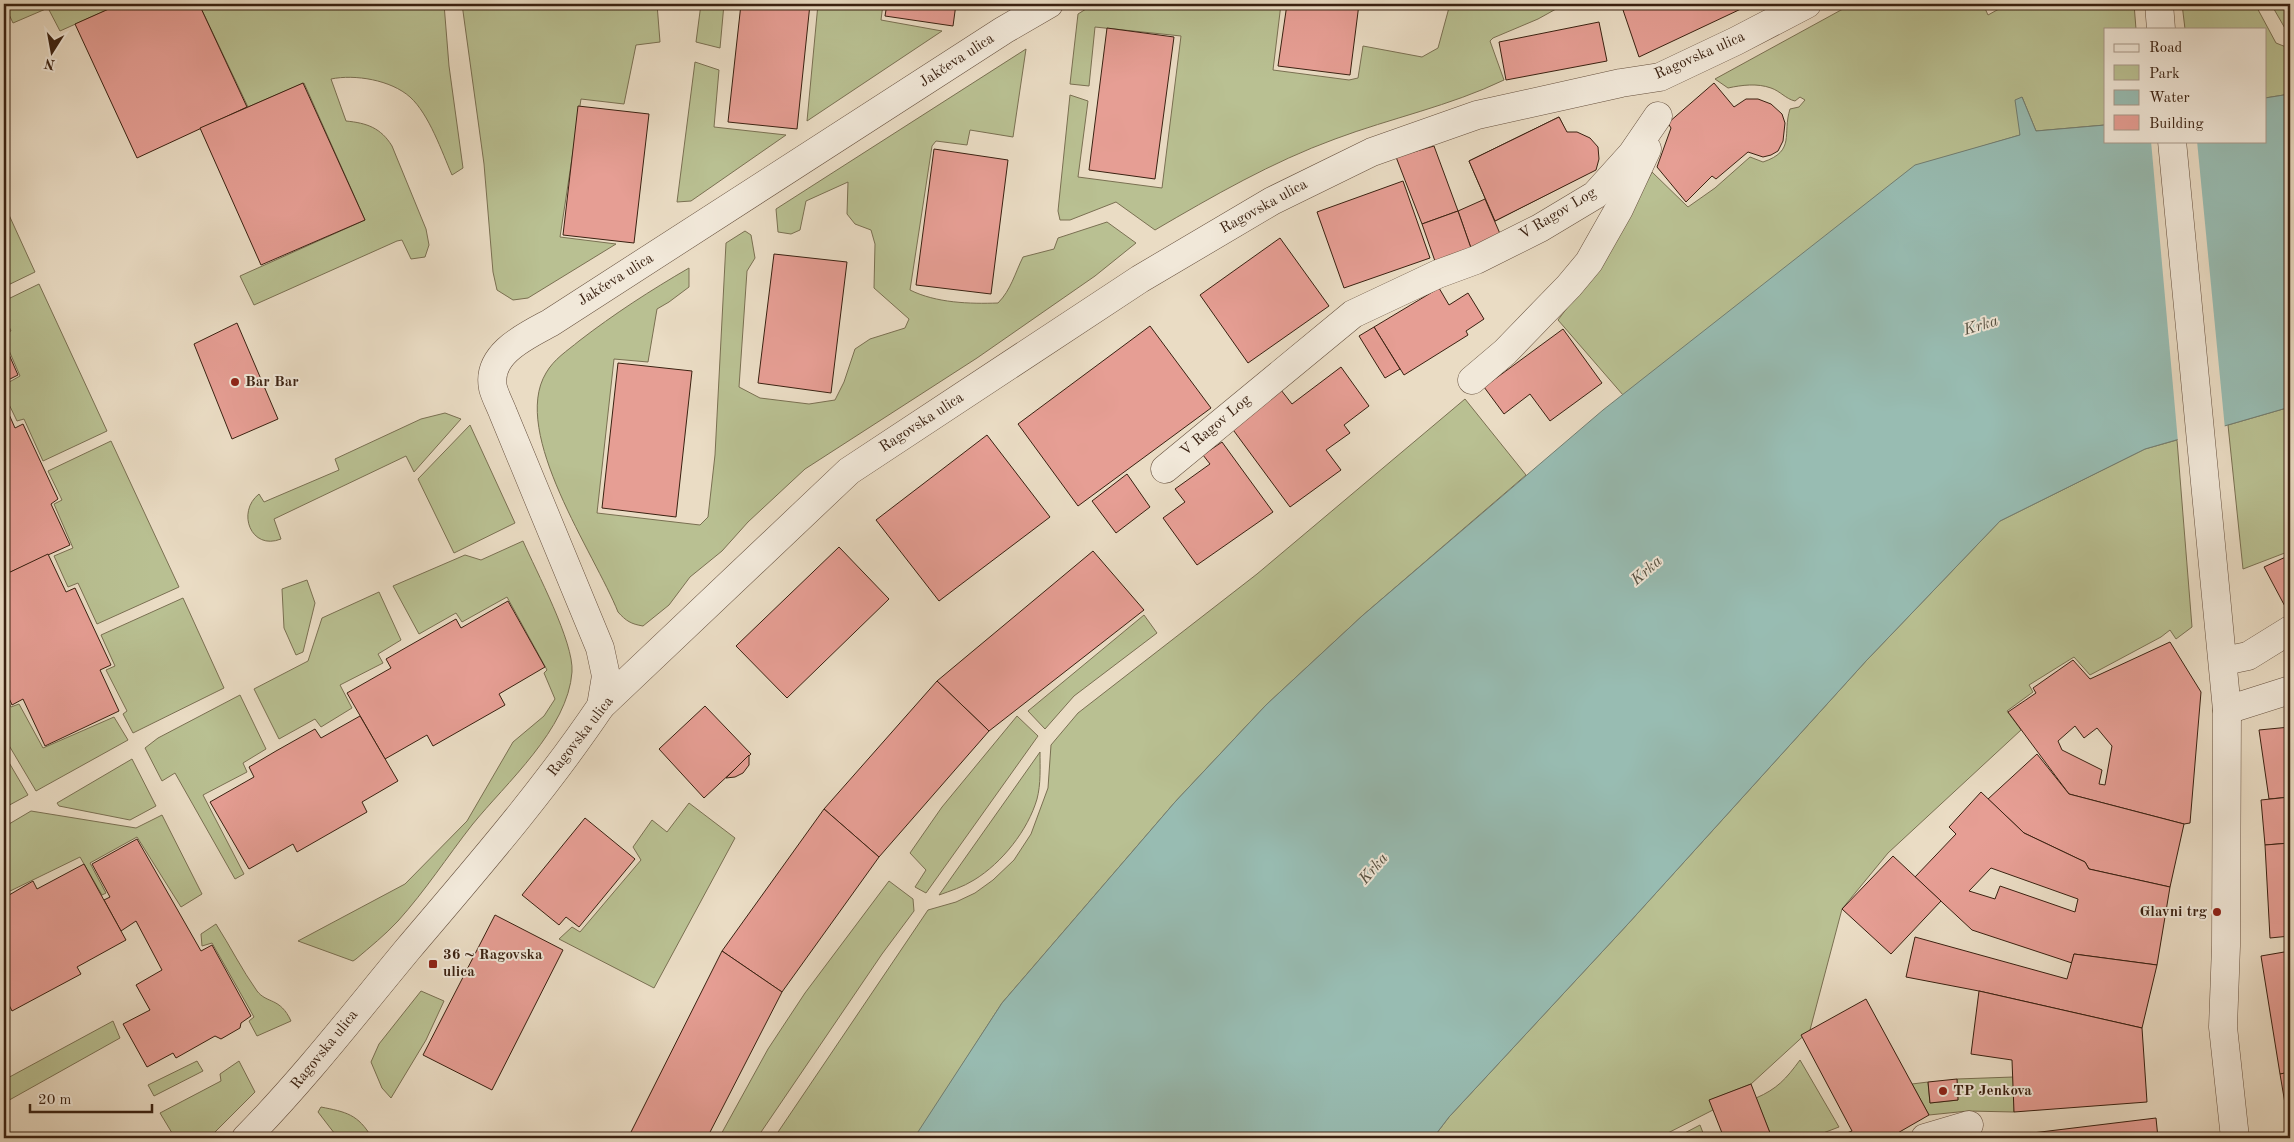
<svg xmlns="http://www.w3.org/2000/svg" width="2294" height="1142" viewBox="0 0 2294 1142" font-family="'Old Standard TT',serif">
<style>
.green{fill:#b9c092;stroke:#7a7052}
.water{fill:#98bcb2;stroke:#727e72}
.pier{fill:#eadcc4}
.building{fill:#e69e94;stroke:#3a2111;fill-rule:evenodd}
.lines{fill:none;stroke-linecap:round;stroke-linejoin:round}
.pedestrian-casing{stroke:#66503e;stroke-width:29}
.minor-casing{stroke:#66503e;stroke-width:29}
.pedestrian{stroke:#f1e8d9;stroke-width:28}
.minor{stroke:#f1e8d9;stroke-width:28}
.poi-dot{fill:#8f2418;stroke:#f1e8d9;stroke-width:2}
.labels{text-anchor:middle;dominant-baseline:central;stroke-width:4;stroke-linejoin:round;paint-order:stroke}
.street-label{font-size:15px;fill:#3a2111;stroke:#f1e8d9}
.poi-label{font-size:15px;font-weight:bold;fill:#3a2111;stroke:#f1e8d9;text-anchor:start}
.water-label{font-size:16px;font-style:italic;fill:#565041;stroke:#f1e8d9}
</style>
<rect width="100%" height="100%" fill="#eadcc4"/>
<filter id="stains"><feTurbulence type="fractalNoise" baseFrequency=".004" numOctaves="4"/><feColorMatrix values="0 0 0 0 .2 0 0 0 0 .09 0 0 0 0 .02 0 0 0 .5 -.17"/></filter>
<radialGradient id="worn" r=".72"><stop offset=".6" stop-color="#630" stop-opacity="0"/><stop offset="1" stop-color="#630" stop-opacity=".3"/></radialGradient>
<!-- green -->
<g class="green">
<polygon points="4,4 120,4 60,31 48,8 13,23"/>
<path d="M199,4H444L449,66L463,168L452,175C442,152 429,114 410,97C391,80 355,74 331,79L346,121C367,123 381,128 392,146L426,229L429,245L425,257L411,259L402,240L397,241L254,305L240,276L365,220L304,83L248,107Z"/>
<polygon points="462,4 657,4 660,42 636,45 624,104 581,99 560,237 616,244 528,298 513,300 497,290 493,272 484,164"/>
<polygon points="701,4 724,4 720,48 696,42"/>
<polygon points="818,4 883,4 881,20 942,31 807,121"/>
<path d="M1094,4H1281L1273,70L1349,80L1358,78L1363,46L1422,57L1438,48L1450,4H1565L1538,19L1493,38L1490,41L1504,80C1450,106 1391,118 1335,139C1272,162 1213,196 1155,230L1116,202L1070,220H1060L1058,211L1070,95L1088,101L1078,177L1162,188L1181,36L1095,27L1089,86L1070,84L1078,14Z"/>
<path d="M1852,4H1983L1988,15L2008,4H2134L2136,29H2105V125L2036,131L2022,97L2020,135L1926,163L1623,395L1558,320L1612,248L1652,172L1688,207L1715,188L1750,157L1763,162C1796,151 1782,134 1790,109L1799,107L1805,100L1800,97L1795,101C1786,99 1780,91 1771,88C1757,83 1742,85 1728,88L1715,79Z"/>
<polygon points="2182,4 2255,4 2276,43 2286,47 2290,40 2290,94 2265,98 2265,29 2185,29"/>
<polygon points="2271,4 2290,4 2290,37"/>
<path d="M1026,49L1013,137L970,130L967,145L936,141L932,146L910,290C936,303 970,304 998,303C1011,290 1015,273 1023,257L1054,249L1058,238L1107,222L1136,243L1095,276L977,358L805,469L748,522L722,551L690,577L669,605L643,626C631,624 626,621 618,612C595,554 510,433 546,373C554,359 567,351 579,341C614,314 651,290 689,268V287L669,302L657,309L648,362L614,359L597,513L700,525L708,517L715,455L726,243L745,231L751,235L755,258L747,271L739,387L760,398L809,404L835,400L844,382L855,349L870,339L905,328L909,319L874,288L875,244L871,230L855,224L847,214L848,182L806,201L800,230L791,234L778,232L776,209Z"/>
<polygon points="695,62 719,70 714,127 786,135 691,201 677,202"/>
<polygon points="4,204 35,272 4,287"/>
<polygon points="39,284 107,431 43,461 24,419 17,421 4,394 4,385 20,376 4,339 4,334 11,331 4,316 4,301"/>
<polygon points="1465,399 1526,475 1362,616 1266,705 1175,802 1002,1003 915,1138 774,1138 928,910 956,902 975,893 993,880 1014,860 1031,834 1048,788 1051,745 1078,713 1257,574"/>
<polygon points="2290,407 2290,551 2243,569 2228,425"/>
<path d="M445,413L461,419L414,472L406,456L274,519L281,539C251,551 236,512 259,494L264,502L339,470L335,459L421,419Z"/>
<polygon points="470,425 515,523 454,553 418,479"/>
<polygon points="2177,440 2192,627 2176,639 2170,630 2161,637 2090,675 2074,657 2029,685 2033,692 2007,711 2021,730 1888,853 1842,909 1810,1030 1751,1084 1710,1100 1713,1110 1658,1138 1433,1138 1449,1117 1627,925 1866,661 2000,521 2145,449"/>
<polygon points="111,441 179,587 97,624 78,583 68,587 54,556 73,548 54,504 62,500 48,471"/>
<path d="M523,541C536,571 574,642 572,672C568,729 506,783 472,825C447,857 425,891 398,921C385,935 370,947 356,959L353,961L298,941L405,884L467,821L513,742L544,716L555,699L544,673L547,670L507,597L462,622L456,613L419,634L393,586L465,555L481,560Z"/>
<polygon points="307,580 315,603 303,652 296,655 284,628 282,589"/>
<polygon points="379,592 401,640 378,654 383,663 340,685 352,708 321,727 315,719 279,739 254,689 308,661 322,618"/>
<polygon points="183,598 224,688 133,733 123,714 127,711 106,670 115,666 101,635"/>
<polygon points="1144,615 1157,633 1074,696 1045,729 1028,711"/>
<polygon points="4,692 11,707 19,704 43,748 114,717 128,740 36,791 4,737"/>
<polygon points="240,695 266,749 243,763 247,772 203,795 244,874 235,879 175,773 162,781 145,748 158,738"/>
<polygon points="1017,716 1038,736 926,893 915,887 926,870 910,853 942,807"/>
<path d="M1040,752C1040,767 1041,784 1037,799C1028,830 1002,863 974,880C963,887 950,891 939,895Z"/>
<polygon points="4,754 28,795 4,808"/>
<polygon points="132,759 156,806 130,820 59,806 57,803"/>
<polygon points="689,803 735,838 654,988 559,939 572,927 580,932 641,860 633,847 652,820 667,832"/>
<polygon points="31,811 136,828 162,815 202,894 181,907 137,837 90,863 106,893 102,895 80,857 4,894 4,827"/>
<polygon points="889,881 913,899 914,911 882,954 757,1138 719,1138 768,1049 805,993"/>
<path d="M216,924C230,946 242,970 257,991C267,1004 280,997 291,1021L257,1036L249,1021L254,1017L212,943L202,946L201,934Z"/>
<polygon points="421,991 444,1001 426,1040 391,1098 382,1088 371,1062 379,1044"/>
<polygon points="113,1021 120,1038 4,1103 4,1080"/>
<path d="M1800,1060L1839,1127L1810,1138H1772L1756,1098C1777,1089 1786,1079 1800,1060Z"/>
<polygon points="197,1061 203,1071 154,1096 148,1085"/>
<polygon points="239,1061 255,1092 209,1138 175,1138 160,1113 221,1081 220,1074"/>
<polygon points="2013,1077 2014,1112 1968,1111 1929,1115 1912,1084 1928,1082 1930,1103 1958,1100 1957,1079"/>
<path d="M321,1107C346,1112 358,1114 372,1138H338L318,1112Z"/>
<polygon points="1700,1125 1705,1138 1675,1138"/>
</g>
<!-- water -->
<polygon class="water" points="2290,94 2290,407 2145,449 2000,521 1866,661 1627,925 1449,1117 1433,1138 914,1138 1002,1003 1175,802 1266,705 1362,616 1603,410 1915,165 2020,135 2015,100 2022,97 2036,131 2105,125 2105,141 2265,141 2265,98"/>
<!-- pier -->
<polygon class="pier" points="2151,141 2197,141 2225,429 2178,442"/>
<!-- building -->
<g class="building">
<polygon points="120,4 199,4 247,107 137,158 75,24"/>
<polygon points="741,4 810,4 797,129 728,122"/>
<polygon points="887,4 956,4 953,26 885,16"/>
<polygon points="1287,4 1359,4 1350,75 1278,66"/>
<polygon points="1642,4 1741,4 1743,8 1639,57 1623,10"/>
<polygon points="1599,22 1607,61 1506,80 1499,42"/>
<polygon points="1107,28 1174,37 1155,179 1089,170"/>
<polygon points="303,83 365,220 261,265 200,128"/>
<polygon points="1714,83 1734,107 1746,99 1758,99 1771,104 1782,114 1785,123 1783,141 1778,151 1771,155 1763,157 1748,152 1716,179 1712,176 1686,202 1657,167 1671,128 1668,123"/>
<polygon points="578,106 649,114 634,243 563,235"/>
<polygon points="1559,117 1587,174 1495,221 1469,161"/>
<polygon points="1559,117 1567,132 1577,132 1590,138 1598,147 1599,159 1596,170 1495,221 1469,161"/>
<polygon points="1434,146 1458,211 1422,224 1396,157"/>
<polygon points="934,149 1008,160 991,294 916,285"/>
<polygon points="1403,181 1430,258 1344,288 1317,212"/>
<polygon points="1485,199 1501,236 1472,251 1458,211"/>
<polygon points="1458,211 1472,251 1436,264 1422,224"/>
<polygon points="1280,238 1329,306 1248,363 1200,295"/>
<polygon points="774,254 847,262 831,393 758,383"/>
<polygon points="1439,288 1449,305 1468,293 1484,319 1466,331 1468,335 1404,375 1374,327"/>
<polygon points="237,323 278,419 232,439 194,344"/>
<polygon points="1150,326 1211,408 1078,506 1018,424"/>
<polygon points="1374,327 1400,369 1385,378 1359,336"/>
<polygon points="1563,329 1602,383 1550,421 1530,394 1504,414 1484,387"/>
<polygon points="4,343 18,375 4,382"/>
<polygon points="618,363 692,371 676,517 602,508"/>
<polygon points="1341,367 1369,406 1344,425 1350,433 1326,450 1341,470 1290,507 1231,427 1281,390 1292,404"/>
<polygon points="4,403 15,428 23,424 58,499 51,504 70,545 4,575"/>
<polygon points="987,435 1050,517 939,601 876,520"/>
<polygon points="1222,442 1273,512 1197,565 1163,518 1185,502 1175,489 1210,464 1203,455"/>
<polygon points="1127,474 1150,507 1116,533 1092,501"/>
<polygon points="839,547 889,599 787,698 736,646"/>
<polygon points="1093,551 1144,610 989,731 937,681"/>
<polygon points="48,554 66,592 75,588 111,665 100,670 119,711 45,746 23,699 12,705 4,687 4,575"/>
<polygon points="2290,555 2290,611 2288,612 2264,567"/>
<polygon points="508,601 545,667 499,694 505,705 433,746 427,735 385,759 347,693 391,668 386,659 456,619 461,628"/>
<path d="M2170,642L2201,692L2190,823L2184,824L2069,794L2008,712L2036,693L2033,688L2073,660L2090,679ZM2075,726L2084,738L2097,728L2112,746L2105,785L2099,784L2102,770L2062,750L2058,741Z"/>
<polygon points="937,681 989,731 879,857 824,809"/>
<polygon points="705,706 751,754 704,798 659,749"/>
<polygon points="360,716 398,781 362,802 367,812 297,852 293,844 249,869 210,802 254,777 249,767 276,751 315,729 321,738"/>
<polygon points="2290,727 2290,797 2269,799 2259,730"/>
<polygon points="2037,754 2069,794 2184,824 2170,887 2089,869 2085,862 2024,833 1988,799"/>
<polygon points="749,755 749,765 743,773 735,777 726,778"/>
<path d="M1981,792L2024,833L2085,862L2089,869L2170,887L2157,965L2074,954L2072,963L1972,930L1915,877L1956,834L1949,827ZM1991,868L2078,899L2075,912L2000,886L1995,899L1969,891Z"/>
<polygon points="2290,797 2290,843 2265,845 2261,800"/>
<polygon points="824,809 879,857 782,992 722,951"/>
<polygon points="585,818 635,859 579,927 566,917 559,925 522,895"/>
<polygon points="137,839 201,951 212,945 251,1016 241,1023 240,1028 221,1039 215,1036 176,1058 173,1053 147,1067 123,1024 150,1010 136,985 162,970 136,921 121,931 104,900 110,897 92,864"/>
<polygon points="2290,843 2290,936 2270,938 2265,845"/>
<polygon points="1893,856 1941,901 1891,954 1842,909"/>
<polygon points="84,864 126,940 77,967 81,974 12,1011 9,1005 4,1008 4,898 33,881 37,889"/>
<polygon points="495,915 563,950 492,1090 423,1055"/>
<polygon points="1915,937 2067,979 2074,954 2157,965 2142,1028 1979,991 1906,977"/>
<polygon points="722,951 782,992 707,1138 628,1138"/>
<polygon points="2290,951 2290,1072 2280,1074 2261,956"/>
<polygon points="1979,991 2142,1028 2147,1102 2014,1112 2012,1060 1971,1054"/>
<polygon points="1866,999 1929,1115 1889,1138 1834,1138 1852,1131 1801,1035"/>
<polygon points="2290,1072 2290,1133 2280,1074"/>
<polygon points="1957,1079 1958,1100 1930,1103 1928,1082"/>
<polygon points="1751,1084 1772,1138 1724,1138 1709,1100"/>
<polygon points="2156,1118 2158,1138 1991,1138"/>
</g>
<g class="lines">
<!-- pedestrian casing -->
<g class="pedestrian-casing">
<polyline id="pedestrian" points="2227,710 2226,946 2223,1027 2235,1138"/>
</g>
<!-- minor casing -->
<g class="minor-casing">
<g id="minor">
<polyline points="2159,4 2161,29"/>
<polyline points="2172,141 2227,710 2290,690"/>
<polyline points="1472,380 1505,352 1569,286 1589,262 1619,209 1647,149"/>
<polyline points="1165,469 1353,314 1438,274 1476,260 1540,228 1595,195 1632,154 1658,116"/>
<polyline points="2224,661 2248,656 2290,630"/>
<path d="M601,706L606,676L600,648L503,413C500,405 495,396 493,388C486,354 526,336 550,323L1004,30L1049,4"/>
<path d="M246,1138C304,1079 355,1013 408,949C475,870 543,792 601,706L849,471L1140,279L1272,201L1372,152L1477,115L1621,83L1660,77L1736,41L1807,4"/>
<polyline points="1925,1138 1969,1125"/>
</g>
</g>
<!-- pedestrian -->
<use href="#pedestrian" class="pedestrian"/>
<!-- minor -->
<use href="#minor" class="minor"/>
</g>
<!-- markers -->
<g class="poi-dot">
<circle cx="235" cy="382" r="5"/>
<circle cx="2217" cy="912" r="5"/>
<rect x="428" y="959" width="10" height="10" rx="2.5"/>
<circle cx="1943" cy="1091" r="5"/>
</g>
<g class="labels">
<!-- street labels -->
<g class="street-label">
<text transform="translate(1700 56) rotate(-24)">Ragovska ulica</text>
<text transform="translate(957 61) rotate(-33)">Jakčeva ulica</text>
<text transform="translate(1264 207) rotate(-29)">Ragovska ulica</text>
<text transform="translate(1558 214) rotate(-31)">V Ragov Log</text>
<text transform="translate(616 280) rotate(-32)">Jakčeva ulica</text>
<text transform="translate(922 423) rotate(-33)">Ragovska ulica</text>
<text transform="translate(1216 426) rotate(-40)">V Ragov Log</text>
<text transform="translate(581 737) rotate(-52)">Ragovska ulica</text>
<text transform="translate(325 1050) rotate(-51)">Ragovska ulica</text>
</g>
<!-- poi labels -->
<g class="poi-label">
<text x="245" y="382">Bar Bar</text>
<text x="2207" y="912" text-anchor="end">Glavni trg</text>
<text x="443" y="955">36 ~ Ragovska<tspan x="443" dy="17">ulica</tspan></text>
<text x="1953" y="1091">TP Jenkova</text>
</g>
<!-- water labels -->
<g class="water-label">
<text transform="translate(1981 326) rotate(-17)">Krka</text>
<text transform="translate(1647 571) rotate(-41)">Krka</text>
<text transform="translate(1374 869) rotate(-49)">Krka</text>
</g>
</g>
<!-- margin -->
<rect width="2294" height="1142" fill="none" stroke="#eadcc4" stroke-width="20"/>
<rect x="5" y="5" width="2284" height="1132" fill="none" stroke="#3a2111" stroke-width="2.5"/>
<rect x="10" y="10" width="2274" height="1122" fill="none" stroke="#3a2111"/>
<!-- legend -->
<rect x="2104" y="28" width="162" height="115" fill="#f1e8d9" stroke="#a89889"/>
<rect x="2114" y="44" width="25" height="8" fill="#f1e8d9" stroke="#a89889"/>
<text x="2149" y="52" font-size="15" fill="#3a2111">Road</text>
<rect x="2114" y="65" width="25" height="15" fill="#b9c092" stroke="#a89889"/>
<text x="2149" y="78" font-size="15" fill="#3a2111">Park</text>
<rect x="2114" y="90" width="25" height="15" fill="#98bcb2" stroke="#a89889"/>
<text x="2149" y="102" font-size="15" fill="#3a2111">Water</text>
<rect x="2114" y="115" width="25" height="15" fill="#e69e94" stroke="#a89889"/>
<text x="2149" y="128" font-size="15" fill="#3a2111">Building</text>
<!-- north arrow -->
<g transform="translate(52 52) rotate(191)" stroke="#f1e8d9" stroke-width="4" paint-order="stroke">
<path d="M0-4L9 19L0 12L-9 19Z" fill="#3a2111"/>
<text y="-8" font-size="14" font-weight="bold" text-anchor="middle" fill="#3a2111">N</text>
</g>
<!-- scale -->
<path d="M30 1104v8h122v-8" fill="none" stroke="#3a2111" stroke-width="2.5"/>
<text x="38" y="1104" font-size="15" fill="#3a2111" stroke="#f1e8d9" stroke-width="4" paint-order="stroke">20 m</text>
<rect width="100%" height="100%" filter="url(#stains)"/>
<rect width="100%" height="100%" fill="url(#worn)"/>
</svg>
